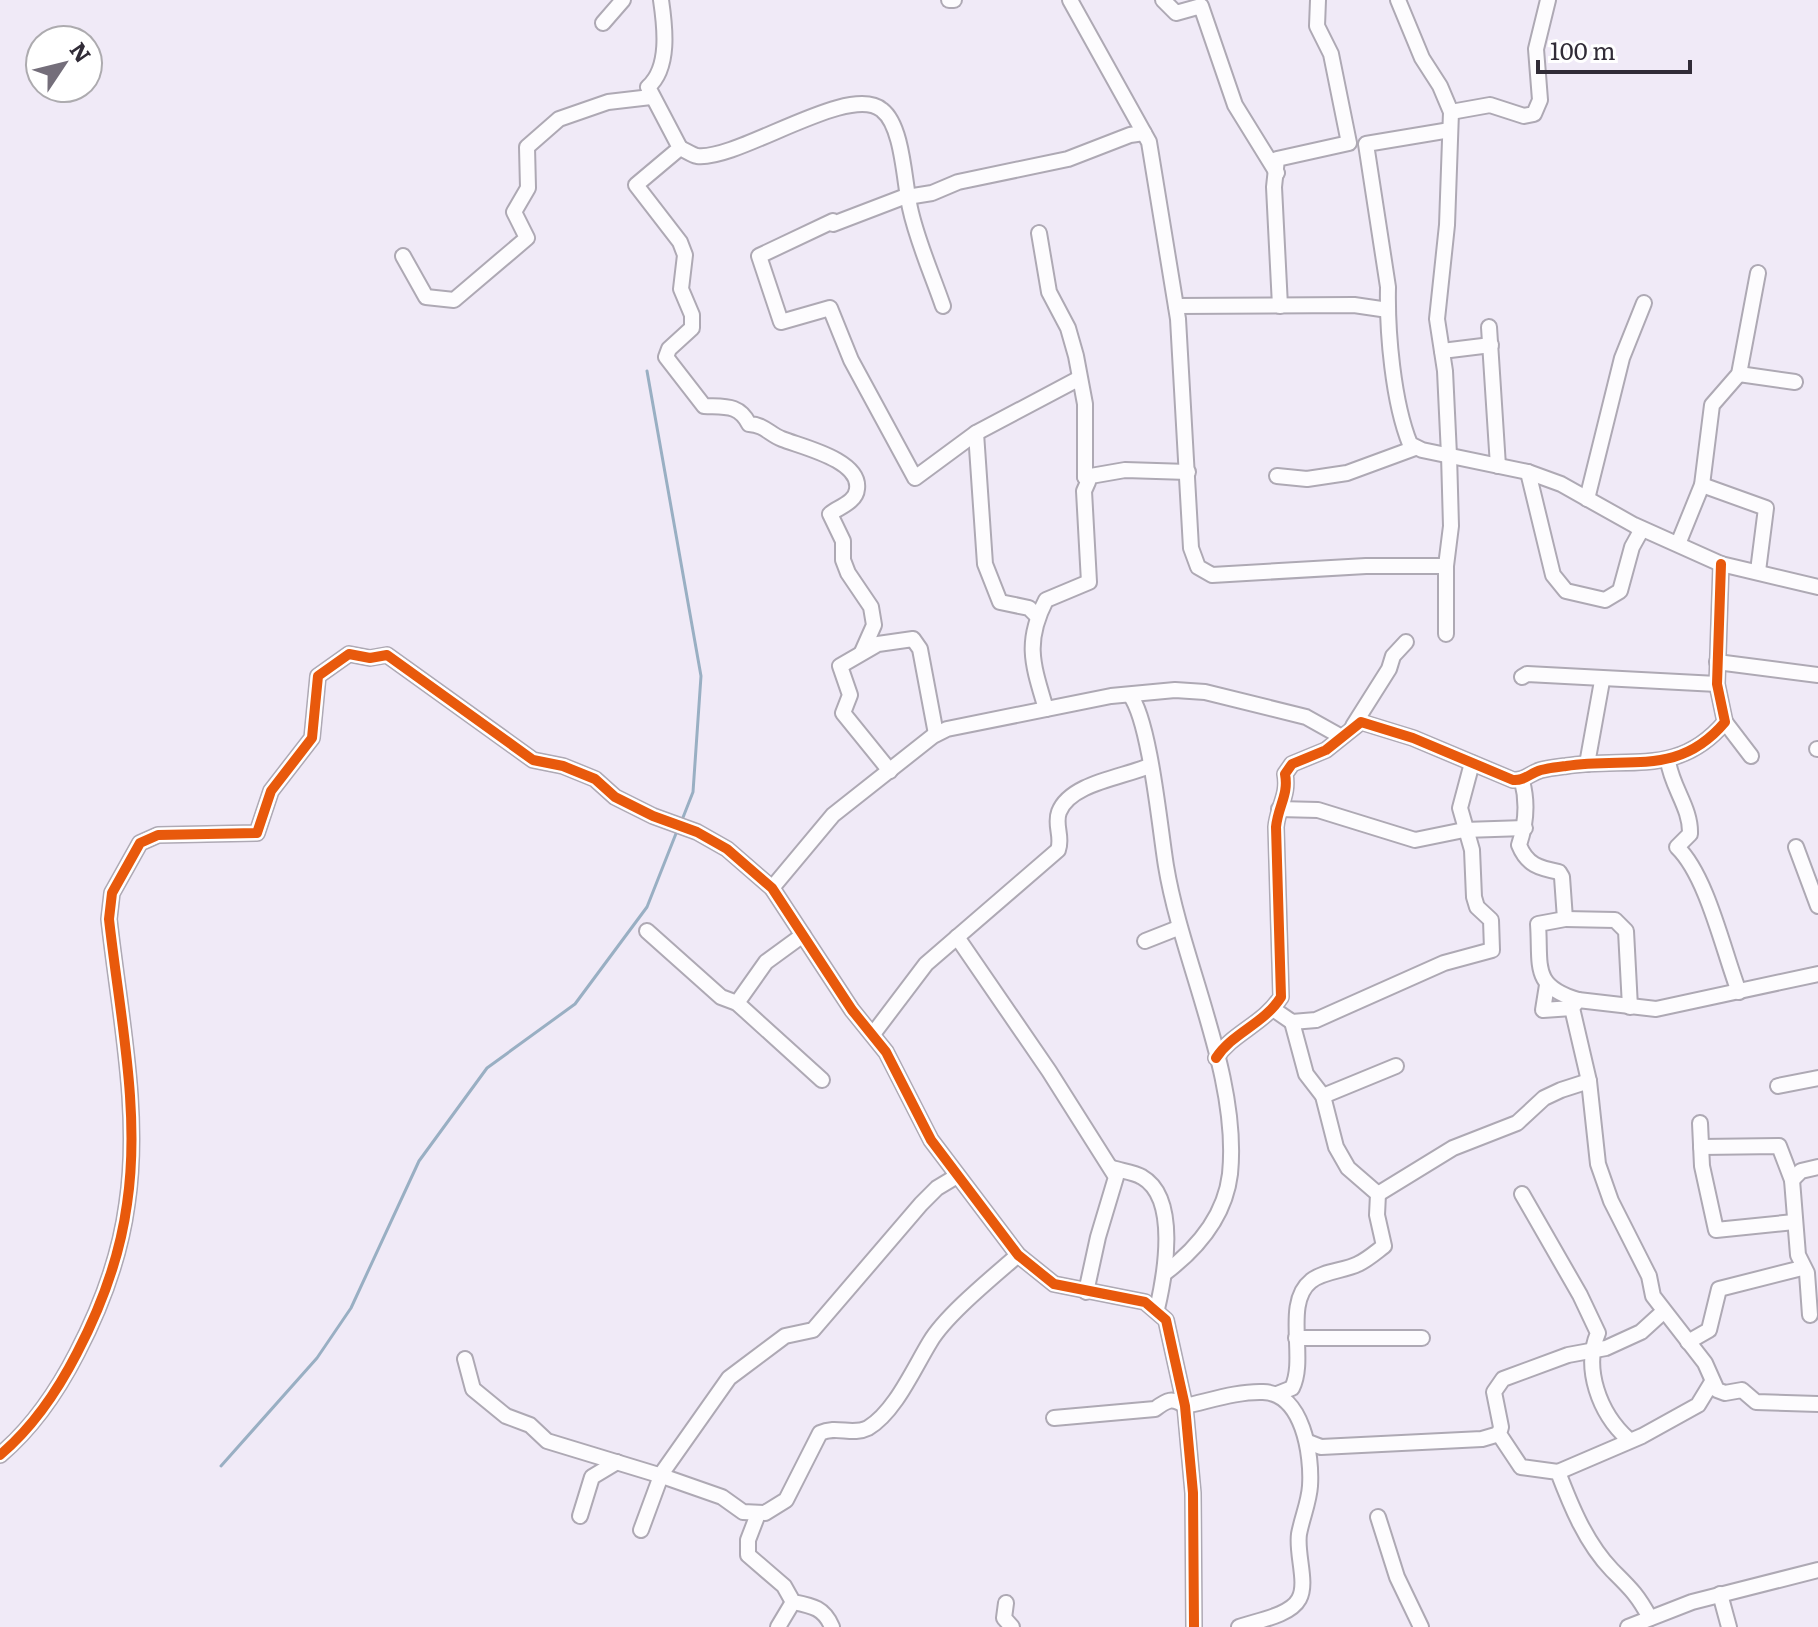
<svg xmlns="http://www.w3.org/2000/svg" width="1818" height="1627" viewBox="0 0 1818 1627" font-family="Literata,serif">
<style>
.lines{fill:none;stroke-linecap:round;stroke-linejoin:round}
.stream{stroke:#99afc3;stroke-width:3}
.minor-casing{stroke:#aea9b4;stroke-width:18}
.minor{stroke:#fdfcfe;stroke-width:14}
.cycleway-casing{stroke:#fff;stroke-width:15}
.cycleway{stroke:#e8590c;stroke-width:10}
</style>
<rect width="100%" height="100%" fill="#f0eaf7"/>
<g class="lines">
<!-- stream -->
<g class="stream">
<polyline points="647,371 701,676 693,792 682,820"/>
<polyline points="221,1466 317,1358 351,1308 419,1161 487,1068 575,1004 647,907 677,831"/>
</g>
<!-- minor casing -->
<g class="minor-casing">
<g id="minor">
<path d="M661,0C665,27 670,68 648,87L680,148L636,185L680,242L685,255L681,289L692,315V328L669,349L666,357L704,406C725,407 739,404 749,424C765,425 769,434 782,439C802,447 861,460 857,489C856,502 839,507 830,514L843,541V560L848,573L871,607L874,625L862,652"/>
<polyline points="949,0 954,0"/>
<polyline points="1070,0 1149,142 1178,319 1191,548 1198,567 1212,575 1366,566 1446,566"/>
<polyline points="1163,0 1176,13 1201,6 1235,105 1277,173"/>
<polyline points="1398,0 1422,58 1440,86 1451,112 1447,225 1437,319 1445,371 1449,455 1451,526 1446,566 1446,634"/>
<polyline points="603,23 623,0"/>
<polyline points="1451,112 1490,105 1524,116 1534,114 1540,100 1536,49 1548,0"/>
<path d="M1450,130L1366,144L1388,287C1387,332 1393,402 1410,444L1422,450L1528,472L1561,484L1634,525L1721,564L1818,587"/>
<path d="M680,148C685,150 692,155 697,156C738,161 849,82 882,110C903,126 904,182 910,208C917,241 932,274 943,306"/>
<polyline points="1039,233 1049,292 1068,328 1076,356 1085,404 1085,477 1125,470 1188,472"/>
<polyline points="403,256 426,297 454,300 527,238 514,212 528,188 527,147 559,119 608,102 651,97"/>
<polyline points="1176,306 1354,305 1388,310"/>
<polyline points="1280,306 1274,187 1277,159 1349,143 1331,54 1317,26 1318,0"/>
<polyline points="1489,327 1498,466"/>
<polyline points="1442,351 1491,345"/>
<polyline points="1739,374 1795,382"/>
<polyline points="1078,379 976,433 915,478 851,360 830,308 781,322 759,256 833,221 833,224 901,198 932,193 958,182 1068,159 1130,135 1144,133"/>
<polyline points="976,433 985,564 1000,602 1029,608 1037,616"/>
<polyline points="1528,472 1553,575 1566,591 1605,600 1620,591 1632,547 1642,529"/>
<polyline points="1277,476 1307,479 1347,473 1415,448"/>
<polyline points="1702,485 1766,508 1758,571"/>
<polyline points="1587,499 1622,358 1644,303"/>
<polyline points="1678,544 1702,485 1712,405 1739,374 1758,273"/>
<polyline points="1717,662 1818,675"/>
<polyline points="1522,677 1527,674 1717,684"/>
<path d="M1130,695C1150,721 1160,830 1166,866C1182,963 1240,1076 1230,1174C1225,1216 1198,1248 1165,1273"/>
<path d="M1046,709C1033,665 1024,643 1046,600L1089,582L1084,491L1088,482L1085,477"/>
<polyline points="1725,722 1751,756"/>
<polyline points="1353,726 1389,669 1393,656 1406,642"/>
<polyline points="1817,749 1818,749"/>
<path d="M1668,761C1672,788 1691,808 1690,834L1677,847C1707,876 1723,950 1739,992"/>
<polyline points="1587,764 1602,681"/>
<polyline points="890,771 843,713 850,695 840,666 878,644 913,639 920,649 936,734"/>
<path d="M1522,781C1528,803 1526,824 1519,845C1527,865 1539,868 1559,872L1562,877L1565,919L1538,924C1541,966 1531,986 1578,1000L1572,1008L1589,1081L1598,1164L1611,1201L1649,1276L1653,1296L1705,1363L1717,1390L1725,1393L1742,1390L1756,1402L1818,1404"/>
<polyline points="1279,809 1318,810 1415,840 1464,830 1525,828"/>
<polyline points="1796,847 1818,906"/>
<polyline points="772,888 833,815 933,736 947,729 1111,696 1175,690 1205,692 1306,717 1340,736"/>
<polyline points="1565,919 1615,920 1626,931 1630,1007"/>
<polyline points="647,931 721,997 737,1003 822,1080"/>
<polyline points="957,937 1049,1071 1116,1177 1098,1237 1086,1292"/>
<polyline points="1145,941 1178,928"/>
<polyline points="1547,985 1543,1010 1572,1008"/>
<polyline points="1578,1000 1656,1009 1818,974"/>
<polyline points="737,1003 766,962 803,935"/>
<polyline points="1273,1009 1292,1022 1316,1020 1444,963 1492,950 1491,920 1477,907 1474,897 1472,850 1460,808 1472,763"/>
<path d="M873,1034L926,964L1058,850C1063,837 1054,825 1059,812C1070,783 1124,777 1149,766"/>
<path d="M1216,1058C1232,1033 1264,1024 1281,997L1276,827C1278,806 1289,795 1285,774L1292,764L1326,750L1361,722L1413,738L1513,780C1525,781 1530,773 1541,770C1549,768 1558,767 1566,766C1628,756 1678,778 1725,722L1717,684L1721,564"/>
<polyline points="1778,1086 1818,1078"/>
<polyline points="1323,1096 1396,1066"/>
<polyline points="1700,1123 1702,1166 1716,1230 1794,1222"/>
<polyline points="1701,1147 1779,1146 1792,1180 1798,1255 1807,1273 1810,1315"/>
<path d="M1112,1168C1121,1171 1134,1172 1142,1177C1179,1198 1165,1275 1157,1309"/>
<polyline points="1792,1180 1801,1171 1818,1167"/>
<polyline points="1378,1194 1453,1148 1517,1123 1544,1098 1561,1090 1589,1081"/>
<path d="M1522,1194L1580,1295L1598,1333C1583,1368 1599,1413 1628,1439"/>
<polyline points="1296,1338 1422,1338"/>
<polyline points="1688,1342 1709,1330 1719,1289 1802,1268"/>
<path d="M465,1359L473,1389L506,1416L530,1425L547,1441L662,1476L722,1497L743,1512L765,1513L786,1500L820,1433C837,1425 852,1436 868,1428C895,1412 914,1368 930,1342C946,1315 993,1277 1018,1255"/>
<path d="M1277,1394L1292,1388C1307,1359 1283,1303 1311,1281C1323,1271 1344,1271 1358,1264C1367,1260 1376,1252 1384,1246L1377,1215L1378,1194L1348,1168L1336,1147L1323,1096L1306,1074L1292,1022"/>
<path d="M1054,1418L1155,1409C1167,1400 1172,1397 1185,1406C1209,1401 1238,1391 1263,1392C1303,1393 1312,1455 1310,1486C1309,1502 1302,1518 1299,1534C1296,1554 1308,1583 1299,1599C1290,1616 1255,1621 1239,1627"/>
<polyline points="1308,1442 1321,1447 1482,1439 1499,1434"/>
<path d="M0,1455C32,1428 58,1390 77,1353C101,1307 120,1256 127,1204C141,1111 119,1011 109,919L112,893L140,843L158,835L257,833L271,791L312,738L318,676L349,654L370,658L387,655L533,760L563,766L595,779L615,797L653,816L697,832L727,849L772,888L852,1010L886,1052L931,1140L1018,1255L1054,1284L1145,1302L1166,1320L1185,1406L1193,1493L1194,1627"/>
<polyline points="1558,1472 1642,1436 1698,1405 1712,1382"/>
<path d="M758,1514L748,1540V1555L784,1586L793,1602C813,1606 824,1608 832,1627"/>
<polyline points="580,1516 592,1477 617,1462"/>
<polyline points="1378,1517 1397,1577 1421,1627"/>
<polyline points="641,1530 662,1473 729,1378 785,1336 813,1330 921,1204 937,1188 957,1176"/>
<polyline points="1720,1594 1729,1627"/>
<polyline points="1006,1603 1004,1618 1012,1627"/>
<path d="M1650,1618C1637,1594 1630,1588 1612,1570C1586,1543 1571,1506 1558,1472L1521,1467L1499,1434L1501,1427L1494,1392L1503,1379L1568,1355L1606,1348L1641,1332L1663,1312"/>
<polyline points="778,1627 793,1602"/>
<polyline points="1628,1627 1692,1602 1818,1570"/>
</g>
</g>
<!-- minor -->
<use href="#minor" class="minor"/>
<!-- cycleway casing -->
<g class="cycleway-casing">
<g id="cycleway">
<path d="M1216,1058C1232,1033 1264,1024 1281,997L1276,827C1278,806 1289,795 1285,774L1292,764L1326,750L1361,722L1413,738L1513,780C1525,781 1530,773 1541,770C1549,768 1558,767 1566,766C1628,756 1678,778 1725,722L1717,684L1721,564"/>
<path d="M0,1455C32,1428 58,1390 77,1353C101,1307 120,1256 127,1204C141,1111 119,1011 109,919L112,893L140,843L158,835L257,833L271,791L312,738L318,676L349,654L370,658L387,655L533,760L563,766L595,779L615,797L653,816L697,832L727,849L772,888L852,1010L886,1052L931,1140L1018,1255L1054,1284L1145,1302L1166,1320L1185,1406L1193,1493L1194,1627"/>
</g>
</g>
<!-- cycleway -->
<use href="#cycleway" class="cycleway"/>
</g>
<!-- north arrow -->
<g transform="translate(64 64) rotate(55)"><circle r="38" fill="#ffffff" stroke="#adabaf" stroke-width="2"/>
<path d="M0-6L14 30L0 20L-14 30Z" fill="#746e7a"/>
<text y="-12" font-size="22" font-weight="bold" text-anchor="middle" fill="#312c37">N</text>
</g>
<!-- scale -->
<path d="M1538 60v12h152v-12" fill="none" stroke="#312c37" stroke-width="4"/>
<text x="1550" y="60" font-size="24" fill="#312c37" stroke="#ffffff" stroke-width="6" paint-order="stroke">100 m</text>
</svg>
